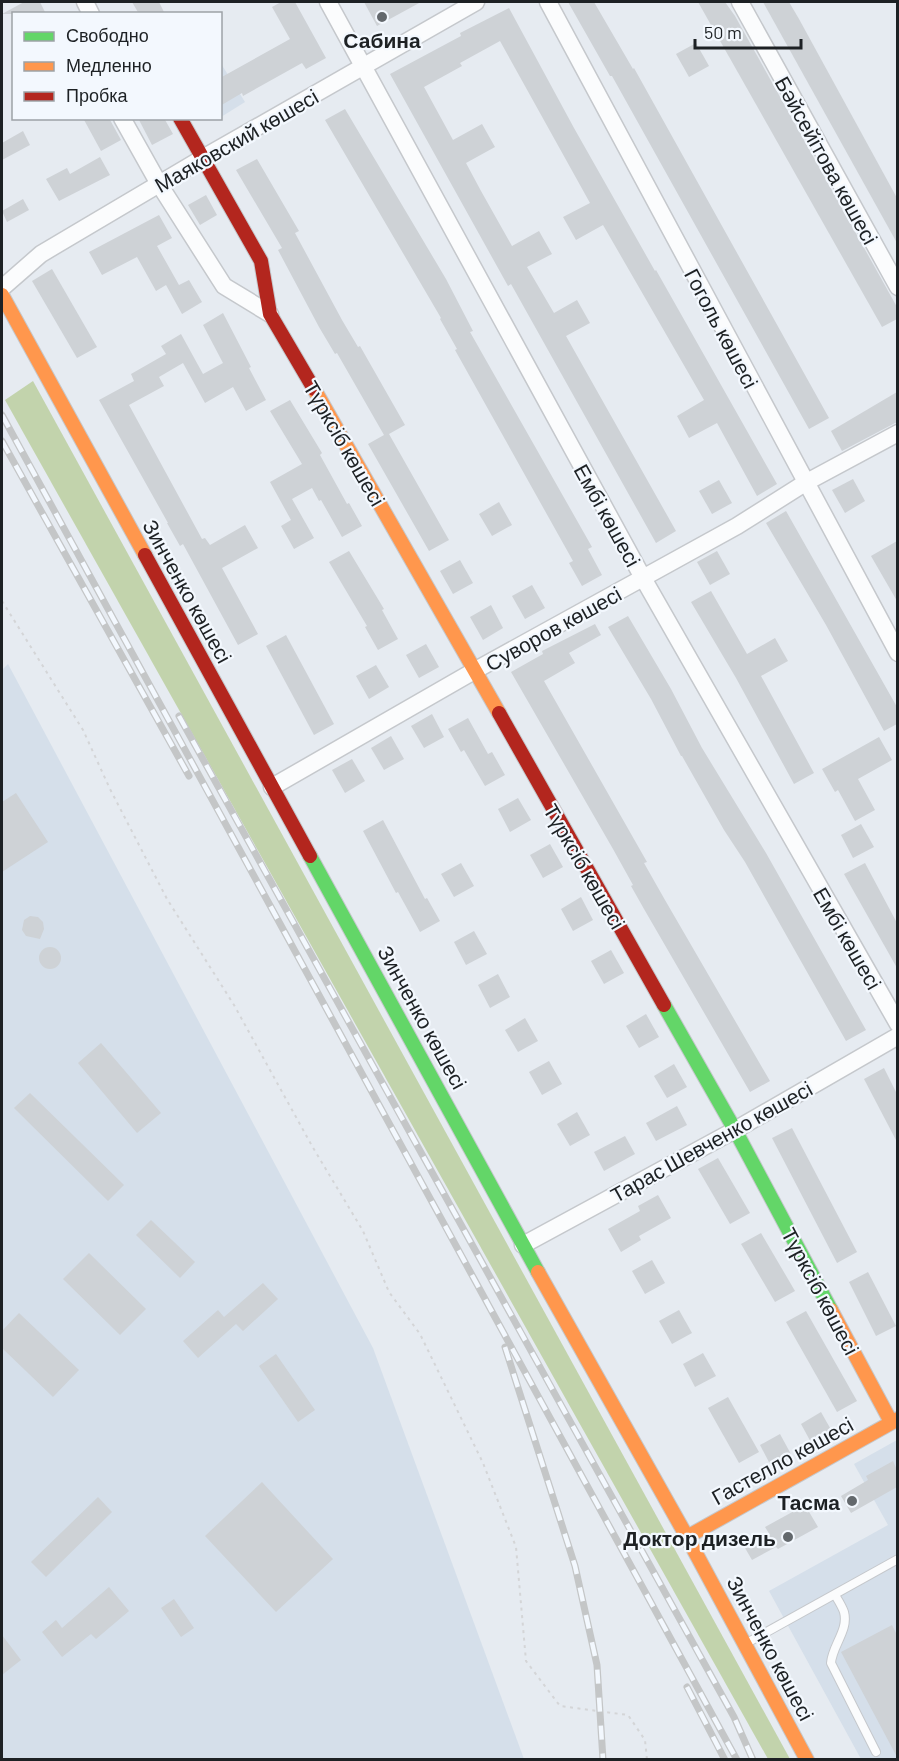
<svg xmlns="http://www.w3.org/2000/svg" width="899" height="1761" viewBox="0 0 899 1761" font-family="Barlow,sans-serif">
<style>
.built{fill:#d5dfea}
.forest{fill:#c2d3ac}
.building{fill:#ced2d6}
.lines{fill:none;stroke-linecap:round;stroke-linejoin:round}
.lane-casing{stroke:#c5c8cc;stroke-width:10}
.street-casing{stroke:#c5c8cc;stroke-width:19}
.fast-casing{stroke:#c5c8cc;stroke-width:16}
.slow-casing{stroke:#c5c8cc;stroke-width:16}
.jam-casing{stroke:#c5c8cc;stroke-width:16}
.path{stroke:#d4d5d7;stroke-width:2;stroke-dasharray:3 4.5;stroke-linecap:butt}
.lane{stroke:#fbfcfd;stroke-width:8}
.street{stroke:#fbfcfd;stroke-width:16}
.fast{stroke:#63d668;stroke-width:14}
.slow{stroke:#ff974d;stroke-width:14}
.jam{stroke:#b3261e;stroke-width:14}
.rail-casing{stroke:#c4c6c7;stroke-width:7}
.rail{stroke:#f3f8fe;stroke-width:4.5;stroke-dasharray:14;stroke-linecap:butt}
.poi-dot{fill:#63686c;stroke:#f3f8fe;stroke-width:2}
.labels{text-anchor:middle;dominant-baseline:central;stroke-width:4.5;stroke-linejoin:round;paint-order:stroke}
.poi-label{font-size:21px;font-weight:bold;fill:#1d2124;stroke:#f3f8fe;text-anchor:end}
.street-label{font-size:21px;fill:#1d2124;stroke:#f3f8fe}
</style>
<rect width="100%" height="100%" fill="#e6ebf1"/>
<!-- built -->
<g class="built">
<polygon points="220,62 245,102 221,117 220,117"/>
<polygon points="8,664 373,1348 524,1759 2,1760 2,670"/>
<polygon points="897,1440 897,1759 861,1759 769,1591 888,1525 854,1464"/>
</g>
<!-- forest -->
<polygon class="forest" points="33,381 790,1759 768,1759 5,400"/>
<!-- building -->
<g class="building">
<polygon points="24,2 40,2 46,14 2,14"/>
<polygon points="132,2 159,2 165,14 139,14"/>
<polygon points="281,2 295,2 326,58 306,69 302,63 243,96 242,93 220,106 220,78 290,39 272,7"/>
<polygon points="364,2 421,2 377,26"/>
<polygon points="568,2 594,2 633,69 634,68 829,418 809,429 612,76 610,76"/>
<polygon points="698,2 725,2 735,16 897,307 897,319 882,327"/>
<polygon points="763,2 789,2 799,19 897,198 897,243"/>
<polygon points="509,8 574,128 655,271 656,270 777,484 757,496 717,423 689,438 677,416 704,400 603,225 576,240 563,217 590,203 500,41 460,63 462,66 424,87 453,140 482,124 495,147 466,163 481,191 512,246 539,231 552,254 527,267 554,313 577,300 590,323 566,336 676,531 656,543 511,284 508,286 390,74 461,36 460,33"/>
<polygon points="696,43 709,66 689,77 676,54"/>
<polygon points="345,109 446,279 473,331 470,332 592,547 588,549 602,575 582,586 569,563 573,561 455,350 457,349 440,319 441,318 325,120"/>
<polygon points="83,118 109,118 121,140 101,151"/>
<polygon points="138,118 164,118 173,134 152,145"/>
<polygon points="23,131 30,145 2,160 2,143"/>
<polygon points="100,157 110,175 59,201 46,179 67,168 70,174"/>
<polygon points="257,159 299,231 295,233 342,320 358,347 360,346 405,425 389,434 449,540 429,551 368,444 384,435 337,353 335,354 319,327 278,250 282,248 236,170"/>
<polygon points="206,195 217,215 200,225 188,205"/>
<polygon points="23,199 29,210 7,222 2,211"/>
<polygon points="159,215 172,238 157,246 179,285 189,280 202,302 182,314 166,285 156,291 137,257 102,275 89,252"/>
<polygon points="52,269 97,347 77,358 32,281"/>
<polygon points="223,313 251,367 249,368 266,400 246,411 233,387 205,403 183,363 159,377 164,386 129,405 202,539 205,538 210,545 245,525 258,548 222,568 258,634 238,645 183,544 180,546 167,523 168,523 99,400 134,381 131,374 166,354 161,346 181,334 203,374 223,363 203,325"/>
<polygon points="897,392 897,422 842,451 831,431"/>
<polygon points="290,400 322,453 320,455 347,504 349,503 362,526 342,537 321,500 319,501 312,488 292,499 314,538 294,549 281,526 291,520 270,482 302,464 270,411"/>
<polygon points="853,479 865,501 845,513 832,490"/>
<polygon points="719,480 732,503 712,514 699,491"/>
<polygon points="499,502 512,525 492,536 479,514"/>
<polygon points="786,511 897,707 897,724 884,731 826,625 766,523"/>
<polygon points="897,541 897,601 871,556"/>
<polygon points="349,551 384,609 382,610 398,639 378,650 365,627 367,626 329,562"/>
<polygon points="717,551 730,574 710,585 697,562"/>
<polygon points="460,560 473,583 453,594 440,571"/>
<polygon points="532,585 545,608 525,619 512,596"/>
<polygon points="711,591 747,654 775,638 788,661 761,676 814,773 794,784 736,678 691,602"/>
<polygon points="491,605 503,628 483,640 470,617"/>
<polygon points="628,616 671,689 702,748 766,853 866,1030 846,1041 745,862 724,830 682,756 681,756 651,699 608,627"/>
<polygon points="595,624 601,635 569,653 575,663 544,681 647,862 644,863 665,900 770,1081 750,1092 644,909 631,886 633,885 613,849 511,672 543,654 542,651"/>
<polygon points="286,635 334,724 314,735 266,646"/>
<polygon points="426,644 439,667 419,678 406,655"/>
<polygon points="376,665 389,687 369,699 356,676"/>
<polygon points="432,714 444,737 424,748 411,726"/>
<polygon points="468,718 488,754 492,752 505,775 485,786 464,750 461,752 448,729"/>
<polygon points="391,736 404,759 384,770 371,748"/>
<polygon points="879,737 892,760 858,779 875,810 855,821 838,790 835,792 822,769"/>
<polygon points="352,759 365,781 345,793 332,770"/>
<polygon points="16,793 48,842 2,872 2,802"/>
<polygon points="518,798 531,820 510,832 498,809"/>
<polygon points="383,820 425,899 427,898 440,921 420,932 398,892 396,893 363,831"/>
<polygon points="861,824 874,847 853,858 841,835"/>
<polygon points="550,844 563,867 543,878 530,855"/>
<polygon points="461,863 474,886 454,897 441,874"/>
<polygon points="865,863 897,923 897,968 844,874"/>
<polygon points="581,897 593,920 573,931 561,909"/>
<polygon points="30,916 38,917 43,922 44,929 40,939 26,936 22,930 24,920"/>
<polygon points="474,931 487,954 466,965 454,942"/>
<circle cx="50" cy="958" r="11"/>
<polygon points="611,950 624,973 604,984 591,961"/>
<polygon points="498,974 510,997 490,1008 478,985"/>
<polygon points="646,1014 659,1037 639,1048 626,1026"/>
<polygon points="525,1018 538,1041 518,1052 505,1030"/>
<polygon points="101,1043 161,1113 137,1133 78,1063"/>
<polygon points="549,1061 562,1084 542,1095 529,1072"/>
<polygon points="674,1064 687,1087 667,1098 654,1076"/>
<polygon points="884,1068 897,1094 897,1142 864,1079"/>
<polygon points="30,1093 124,1185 108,1201 14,1108"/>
<polygon points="677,1106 687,1125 656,1141 646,1123"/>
<polygon points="577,1112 590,1135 570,1146 557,1124"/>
<polygon points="792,1128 857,1252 837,1263 772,1138"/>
<polygon points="625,1136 635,1154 604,1171 594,1152"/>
<polygon points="718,1158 750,1213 730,1224 698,1169"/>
<polygon points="658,1195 671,1218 639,1236 641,1240 621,1252 608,1229 640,1211 638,1206"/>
<polygon points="151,1220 195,1262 180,1278 136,1235"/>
<polygon points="761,1233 795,1291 775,1302 741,1244"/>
<polygon points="89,1253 146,1309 120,1335 63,1279"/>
<polygon points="652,1260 665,1283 645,1294 632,1271"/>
<polygon points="868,1272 896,1326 876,1336 849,1282"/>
<polygon points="263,1283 278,1299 243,1331 236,1324 198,1358 183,1341 218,1310 224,1317"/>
<polygon points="679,1310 692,1333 672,1344 659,1321"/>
<polygon points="806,1311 857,1401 837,1412 786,1322"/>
<polygon points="19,1313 79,1370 53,1397 2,1348 2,1331"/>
<polygon points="703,1353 716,1376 695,1387 683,1364"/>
<polygon points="276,1354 315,1410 298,1422 259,1366"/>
<polygon points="728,1397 759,1452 739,1463 708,1408"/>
<polygon points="821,1412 834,1435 813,1446 801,1424"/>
<polygon points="780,1434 792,1456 772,1468 760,1445"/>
<polygon points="893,1461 897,1470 897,1487 851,1513 841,1496 868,1480 866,1476"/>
<polygon points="262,1482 333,1559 276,1612 205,1536"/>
<polygon points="98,1497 112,1512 46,1577 31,1562"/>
<polygon points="805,1505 818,1527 778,1549 776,1547 752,1560 745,1548 770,1535 765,1527"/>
<polygon points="109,1587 129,1611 96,1639 91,1634 62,1657 42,1632 56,1620 62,1628"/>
<polygon points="174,1599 194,1628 181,1637 161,1608"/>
<polygon points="892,1625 897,1635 897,1757 841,1652"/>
<polygon points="2,1635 21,1660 2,1675"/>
</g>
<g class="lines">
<!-- lane casing -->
<g class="lane-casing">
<g id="lane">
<path d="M835,1595C838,1600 842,1606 844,1612C849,1630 832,1646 831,1663L876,1752"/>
<polyline points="745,1644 898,1559"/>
</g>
</g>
<!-- street casing -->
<g class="street-casing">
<g id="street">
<polyline points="85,2 91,14"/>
<polyline points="328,2 643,578 898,1024"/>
<polyline points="548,2 898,653"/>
<polyline points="740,2 898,287"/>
<polyline points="122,118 159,184 224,286 270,314"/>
<polyline points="2,288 41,254 203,158 476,2"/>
<polyline points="272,787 474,671 737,526 805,483 898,433"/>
<polyline points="523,1245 735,1130 898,1036"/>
</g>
</g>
<!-- fast casing -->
<g class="fast-casing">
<g id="fast">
<polyline points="310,856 538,1272"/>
<polyline points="664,1005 735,1130 831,1310"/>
</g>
</g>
<!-- slow casing -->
<g class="slow-casing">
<g id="slow">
<polyline points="2,295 145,555"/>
<polyline points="314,389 499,713"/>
<polyline points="538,1272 687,1537 807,1760"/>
<polyline points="831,1310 891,1422"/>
<polyline points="687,1537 898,1419"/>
</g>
</g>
<!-- jam casing -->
<g class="jam-casing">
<g id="jam">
<polyline points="180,118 261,261 270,314 314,389"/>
<polyline points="145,555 310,856"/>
<polyline points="499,713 664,1005"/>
</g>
</g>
<!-- path -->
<polyline class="path" points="2,601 83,730 110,789 167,899 234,1005 312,1146 363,1231 389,1292 420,1334 483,1463 516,1547 526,1661 560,1706 628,1715 645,1740 647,1760"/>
<!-- lane -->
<use href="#lane" class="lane"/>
<!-- street -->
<use href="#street" class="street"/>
<!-- fast -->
<use href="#fast" class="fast"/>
<!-- slow -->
<use href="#slow" class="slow"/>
<!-- jam -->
<use href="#jam" class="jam"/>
<!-- rail casing -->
<g class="rail-casing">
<g id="rail">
<polyline points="2,415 737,1760"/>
<polyline points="2,441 189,776"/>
<polyline points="179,716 734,1717 753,1760"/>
<polyline points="505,1347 575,1566 597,1665 603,1760"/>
<polyline points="687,1687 725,1760"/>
</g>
</g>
<!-- rail -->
<use href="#rail" class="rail"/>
</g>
<!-- markers -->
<g class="poi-dot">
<circle cx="382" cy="17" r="6"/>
<circle cx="852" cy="1501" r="6"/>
<circle cx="788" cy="1537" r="6"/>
</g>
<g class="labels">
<!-- poi labels -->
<g class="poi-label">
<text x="382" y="39" text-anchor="middle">Сабина</text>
<text x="840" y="1501">Тасма</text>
<text x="776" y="1537">Доктор дизель</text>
</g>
<!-- street labels -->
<g class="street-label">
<text transform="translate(236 140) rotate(-30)">Маяковский көшесі</text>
<text transform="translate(827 160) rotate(61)">Бәйсейітова көшесі</text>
<text transform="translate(722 328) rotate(62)">Гоголь көшесі</text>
<text transform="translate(345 443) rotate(60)">Түрксіб көшесі</text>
<text transform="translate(608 515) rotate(61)">Ембі көшесі</text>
<text transform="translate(188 591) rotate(61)">Зинченко көшесі</text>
<text transform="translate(553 628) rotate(-29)">Суворов көшесі</text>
<text transform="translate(585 866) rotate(60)">Түрксіб көшесі</text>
<text transform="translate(848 938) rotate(60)">Ембі көшесі</text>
<text transform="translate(423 1017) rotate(61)">Зинченко көшесі</text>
<text transform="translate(711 1141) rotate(-29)">Тарас Шевченко көшесі</text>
<text transform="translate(821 1291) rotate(62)">Түрксіб көшесі</text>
<text transform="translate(782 1460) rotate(-29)">Гастелло көшесі</text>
<text transform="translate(771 1648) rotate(62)">Зинченко көшесі</text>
</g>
</g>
<!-- border -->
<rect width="899" height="1761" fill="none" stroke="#1d2124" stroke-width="6"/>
<!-- legend -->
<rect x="12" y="12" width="210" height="108" fill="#f3f8fe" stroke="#9da2a7" stroke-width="1.5"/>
<rect x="24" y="32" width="30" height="9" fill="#63d668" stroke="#9da2a7" stroke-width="1.5"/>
<text x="66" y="42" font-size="18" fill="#1d2124">Свободно</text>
<rect x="24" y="62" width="30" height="9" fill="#ff974d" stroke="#9da2a7" stroke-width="1.5"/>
<text x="66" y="72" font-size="18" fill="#1d2124">Медленно</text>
<rect x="24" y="92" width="30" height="9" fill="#b3261e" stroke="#9da2a7" stroke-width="1.5"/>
<text x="66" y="102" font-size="18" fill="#1d2124">Пробка</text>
<!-- scale -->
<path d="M695 39v9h106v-9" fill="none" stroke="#1d2124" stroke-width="3"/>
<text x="704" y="39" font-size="18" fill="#1d2124" stroke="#f3f8fe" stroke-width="4.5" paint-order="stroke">50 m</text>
</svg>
